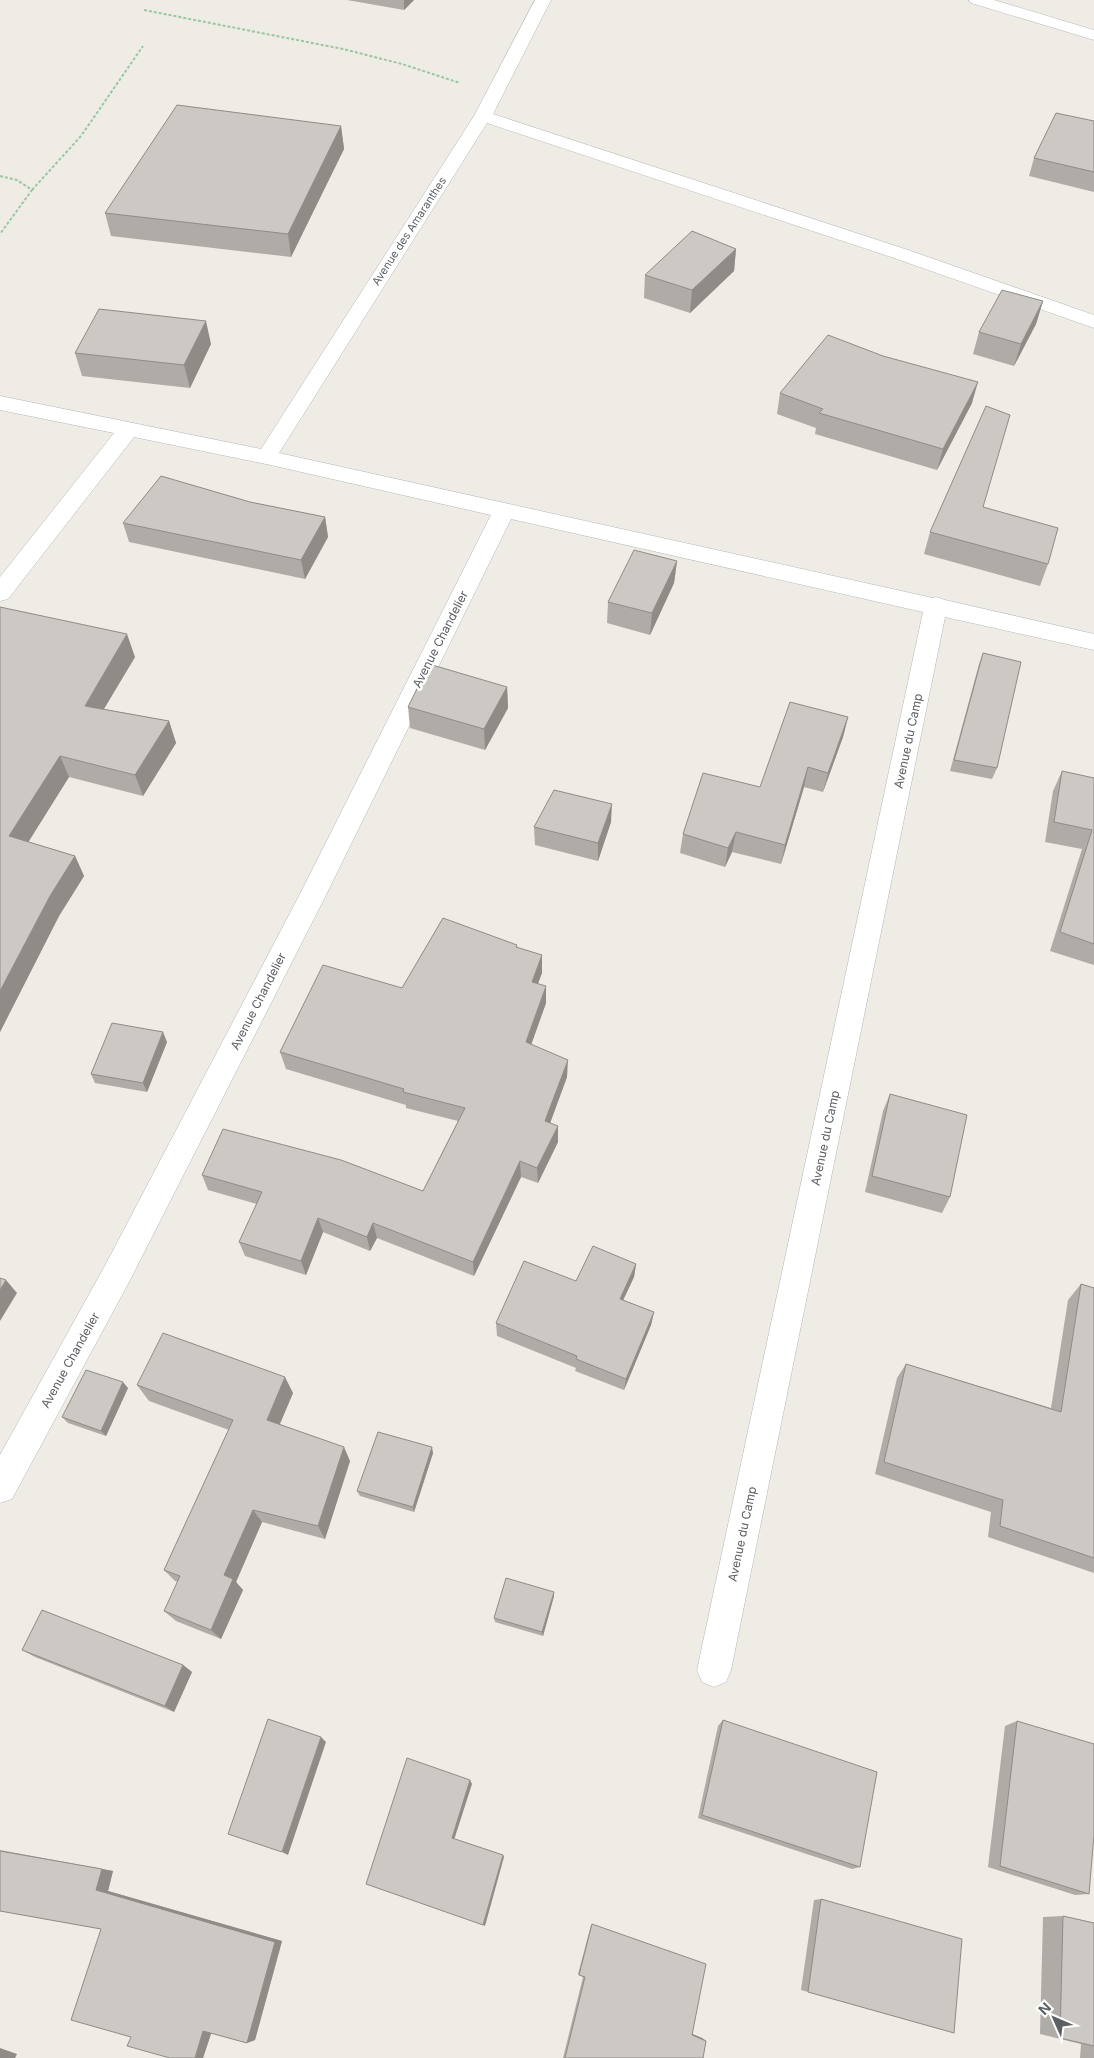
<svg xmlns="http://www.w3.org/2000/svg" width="1094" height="2058" viewBox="0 0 1094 2058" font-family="Inter,sans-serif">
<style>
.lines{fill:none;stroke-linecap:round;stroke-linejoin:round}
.minor-casing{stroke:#b4b7bb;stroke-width:1}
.path{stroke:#99c7a4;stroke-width:2;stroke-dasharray:3 2;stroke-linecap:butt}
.minor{fill:#fff;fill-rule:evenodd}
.wall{fill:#afaca8}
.shaded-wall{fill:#8f8c88}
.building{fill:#ccc8c3;stroke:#8f8c88}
.labels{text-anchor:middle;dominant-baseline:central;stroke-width:5;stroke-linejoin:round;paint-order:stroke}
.far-street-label{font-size:11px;fill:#5c6064;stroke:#fff}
.street-label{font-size:12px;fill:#5c6064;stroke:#fff}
</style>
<rect width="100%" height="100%" fill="#eeece4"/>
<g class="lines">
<!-- minor casing -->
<g class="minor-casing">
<g id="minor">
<polygon points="535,0 551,0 493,114 908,250 1094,315 1094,328 894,258 487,123 279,453 933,598 936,597 945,600 1094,634 1094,650 945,617 731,1670 726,1682 714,1687 702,1682 697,1670 923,612 511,519 325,897 129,1282 12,1499 0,1503 0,1455 107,1262 301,892 491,515 266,464 134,437 8,599 0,601 0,577 114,433 0,410 0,396 261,449 474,116"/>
<polygon points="969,0 994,0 1094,30 1094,40 971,3"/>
</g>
</g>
<!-- path -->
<g class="path">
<polyline points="144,10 343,49 402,64 460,83"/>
<polyline points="0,176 17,180 32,190 0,234"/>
<polyline points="32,190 81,136 143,46"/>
</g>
<!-- minor -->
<use href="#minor" class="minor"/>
</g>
<!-- wall -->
<g class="wall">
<polygon points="347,0 414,0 404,10"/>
<polygon points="1094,121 1094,192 1029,176 1034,158"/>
<polygon points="341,126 344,149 291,257 111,236 105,213"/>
<polygon points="736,249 734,271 690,313 644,298 645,275"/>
<polygon points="1043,301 1036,324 1014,366 973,354 979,332"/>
<polygon points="211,344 190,388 82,376 75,353"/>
<polygon points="780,393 972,403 937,470 815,434 816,428 777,414"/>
<polygon points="250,502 325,517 328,537 305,579 129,542 123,523"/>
<polygon points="983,507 1048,564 1040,586 924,554 930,532"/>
<polygon points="677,561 674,583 650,635 607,623 608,602"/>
<polygon points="0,607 135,657 104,709 169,721 176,743 143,796 69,777 28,842 75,856 84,876 59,916 0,1032"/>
<polygon points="983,653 997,768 992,779 950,771 979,664"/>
<polygon points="507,687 508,708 485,750 410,728 408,707"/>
<polygon points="848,717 843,737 823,792 804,787 781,864 732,852 725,867 680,853 683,834 760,787"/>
<polygon points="1062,771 1094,778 1094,965 1050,951 1082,849 1045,842 1053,791"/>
<polygon points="611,822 598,861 535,845 534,827"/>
<polygon points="517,945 517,948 542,955 542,973 538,983 546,1003 531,1045 567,1077 550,1123 558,1142 538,1183 521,1177 474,1276 377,1238 370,1251 323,1232 306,1275 245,1256 239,1242 257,1204 208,1190 202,1175 423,1191 458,1121 406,1108 406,1105 286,1069 280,1052 402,988"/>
<polygon points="167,1042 147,1092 95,1083 91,1074"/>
<polygon points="890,1094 950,1197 942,1213 865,1192 883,1111"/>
<polygon points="636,1264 634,1277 623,1300 654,1312 651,1325 624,1390 575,1371 576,1368 497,1336 496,1323 576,1281"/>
<polygon points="1081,1284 1094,1288 1094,1573 988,1537 991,1512 875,1474 897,1378 906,1364 1051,1408 1068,1300"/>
<polygon points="137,1385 293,1393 280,1424 350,1461 325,1539 262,1522 236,1582 243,1590 221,1639 176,1621 164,1611 178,1582 175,1581 164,1570 229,1430 149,1401"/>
<polygon points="128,1388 106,1436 68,1423 62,1417"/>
<polygon points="433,1453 414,1512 360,1496 357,1491"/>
<polygon points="554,1596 543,1636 495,1622 494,1618"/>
<polygon points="22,1650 183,1665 192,1672 174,1712 35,1657"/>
<polygon points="723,1720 860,1867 852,1869 698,1818 718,1726"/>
<polygon points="1017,1721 1089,1894 1075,1895 988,1867 1005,1726"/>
<polygon points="0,1850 113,1871 108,1891 282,1941 255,2040 247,2043 211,2033 203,2058 170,2058 131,2037 101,1929 0,1911"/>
<polygon points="821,1899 943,2030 801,1990 814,1900"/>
<polygon points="1063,1916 1094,1923 1094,2058 1080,2058 1081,2044 1040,2034 1043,1917"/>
<polygon points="592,1924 692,2034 702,2038 706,2041 703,2058 563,2058 583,1977 579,1975 578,1974 591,1925"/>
</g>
<!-- shaded-wall -->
<g class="shaded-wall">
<polygon points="404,0 414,0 404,10"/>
<polygon points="341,126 344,149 291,257 288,234"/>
<polygon points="736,249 734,271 690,313 692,290"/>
<polygon points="1043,301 1036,324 1014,366 1021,344"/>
<polygon points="206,321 211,344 190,388 184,365"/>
<polygon points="978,382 972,403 937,470 943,449"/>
<polygon points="325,517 328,537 305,579 301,560"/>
<polygon points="677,561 674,583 650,635 652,613"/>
<polygon points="127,634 135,657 93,727 85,706"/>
<polygon points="507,687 508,708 485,750 484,729"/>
<polygon points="848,717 843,737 823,792 828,773"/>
<polygon points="169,721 176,743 143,796 135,775"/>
<polygon points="60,756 69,777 19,857 9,836"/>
<polygon points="808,767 804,787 781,864 785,845"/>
<polygon points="612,804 611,822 598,861 598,843"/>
<polygon points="736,832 732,852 725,867 728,848"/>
<polygon points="75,856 84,876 59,916 0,1032 0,991 50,896"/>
<polygon points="542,955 542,973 532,999 532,982"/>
<polygon points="546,986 546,1003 526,1059 526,1042"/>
<polygon points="163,1032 167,1042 147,1092 143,1083"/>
<polygon points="568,1060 567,1077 545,1137 545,1121"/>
<polygon points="558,1126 558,1142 538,1183 537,1168"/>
<polygon points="520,1161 521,1177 474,1276 473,1262"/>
<polygon points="318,1218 323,1232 306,1275 301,1261"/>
<polygon points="373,1223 377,1238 370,1251 367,1237"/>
<polygon points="636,1264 634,1277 618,1311 620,1299"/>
<polygon points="6,1280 17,1293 0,1321 0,1290"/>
<polygon points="654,1312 651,1325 624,1390 626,1379"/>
<polygon points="285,1377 293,1393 275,1435 267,1420"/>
<polygon points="123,1382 128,1388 106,1436 101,1431"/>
<polygon points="344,1447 350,1461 325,1539 318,1526"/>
<polygon points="432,1447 433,1453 414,1512 413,1507"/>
<polygon points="253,1510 262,1522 236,1582 243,1590 221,1639 211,1630 224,1575"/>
<polygon points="554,1592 554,1596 543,1636 542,1632"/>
<polygon points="183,1665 192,1672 174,1712 165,1706"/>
<polygon points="321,1737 326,1742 288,1855 282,1852"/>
<polygon points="470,1780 472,1784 454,1840 452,1838"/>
<polygon points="503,1855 504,1857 485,1926 483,1925"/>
<polygon points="102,1869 113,1871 108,1891 282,1941 255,2040 247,2043 96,1890"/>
<polygon points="213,2028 203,2058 195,2058 203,2031"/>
<polygon points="688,2032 702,2038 706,2041 692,2035"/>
<polygon points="0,2048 17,2054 15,2058 0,2058"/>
</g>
<!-- building -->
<g class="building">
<polygon points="177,105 341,126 288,234 105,213"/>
<polygon points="1056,113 1094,121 1094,172 1034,158"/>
<polygon points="692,231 736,249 692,290 645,275"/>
<polygon points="1002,290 1043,301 1021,344 979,332"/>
<polygon points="99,309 206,321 184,365 75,353"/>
<polygon points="828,335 883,356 978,382 943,449 819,413 823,409 780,393"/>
<polygon points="986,406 1010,415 983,507 1058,528 1048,564 930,532"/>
<polygon points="161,476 250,502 325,517 301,560 123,523"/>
<polygon points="634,550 677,561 652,613 608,602"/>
<polygon points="0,607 127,634 85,706 169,721 135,775 60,756 9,836 75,856 50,896 0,991"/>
<polygon points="983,653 1021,662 997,768 954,760"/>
<polygon points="429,664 507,687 484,729 408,707"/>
<polygon points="790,702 848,717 828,773 808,767 785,845 736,832 728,848 683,834 703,773 760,787"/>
<polygon points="1062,771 1094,778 1094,944 1060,932 1092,830 1054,822"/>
<polygon points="554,790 612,804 598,843 534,827"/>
<polygon points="443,918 517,945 516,947 542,955 532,982 546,986 526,1042 568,1060 545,1121 558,1126 537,1168 520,1161 473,1262 373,1223 367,1237 318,1218 301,1261 239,1242 262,1192 202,1175 223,1129 341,1160 423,1191 465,1108 403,1092 404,1089 280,1052 323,965 402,988"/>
<polygon points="112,1023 163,1032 143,1083 91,1074"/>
<polygon points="890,1094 967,1115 950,1197 872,1176"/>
<polygon points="593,1246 636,1264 620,1299 654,1312 626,1379 576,1359 577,1356 496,1323 524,1261 576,1281"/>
<polygon points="0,1278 6,1280 0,1290"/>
<polygon points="1081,1284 1094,1288 1094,1558 1000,1526 1003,1500 884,1462 906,1364 1061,1412"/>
<polygon points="163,1333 285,1377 267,1420 344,1447 318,1526 253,1510 224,1575 233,1579 211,1630 164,1611 180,1576 164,1570 233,1420 137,1385"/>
<polygon points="86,1370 123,1382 101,1431 62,1417"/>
<polygon points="378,1432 432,1447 413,1507 357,1491"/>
<polygon points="506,1578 554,1592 542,1632 494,1618"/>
<polygon points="42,1610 183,1665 165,1706 22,1650"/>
<polygon points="268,1719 321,1737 282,1852 228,1834"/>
<polygon points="723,1720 877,1772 860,1867 702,1815"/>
<polygon points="1017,1721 1094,1744 1094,1835 1089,1894 1000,1866"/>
<polygon points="407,1758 470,1780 452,1838 503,1855 483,1925 366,1884"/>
<polygon points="0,1851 102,1869 96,1890 275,1942 247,2043 203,2031 195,2058 170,2058 127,2046 131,2037 71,2020 101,1929 0,1911"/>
<polygon points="821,1899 962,1939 954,2033 808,1992"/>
<polygon points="1063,1916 1094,1923 1094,2046 1060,2038"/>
<polygon points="592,1924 706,1964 692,2035 706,2041 703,2058 565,2058 585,1977 579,1975"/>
</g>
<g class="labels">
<!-- far-street labels -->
<g class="far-street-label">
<text transform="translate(409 231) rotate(-57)">Avenue des Amaranthes</text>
</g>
<!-- street labels -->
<g class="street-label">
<text transform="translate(440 639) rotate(-63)">Avenue Chandelier</text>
<text transform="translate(908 741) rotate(-78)">Avenue du Camp</text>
<text transform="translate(258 1001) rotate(-63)">Avenue Chandelier</text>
<text transform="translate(825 1138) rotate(-78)">Avenue du Camp</text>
<text transform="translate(70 1360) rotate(-61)">Avenue Chandelier</text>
<text transform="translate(742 1534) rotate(-78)">Avenue du Camp</text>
</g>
</g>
<!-- north arrow -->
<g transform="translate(1054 2018) rotate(315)" stroke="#ffffff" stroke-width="4" paint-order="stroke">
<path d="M0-4L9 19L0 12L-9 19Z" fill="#5c6064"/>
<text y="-8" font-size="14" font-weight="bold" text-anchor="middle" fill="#5c6064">N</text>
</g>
</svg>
